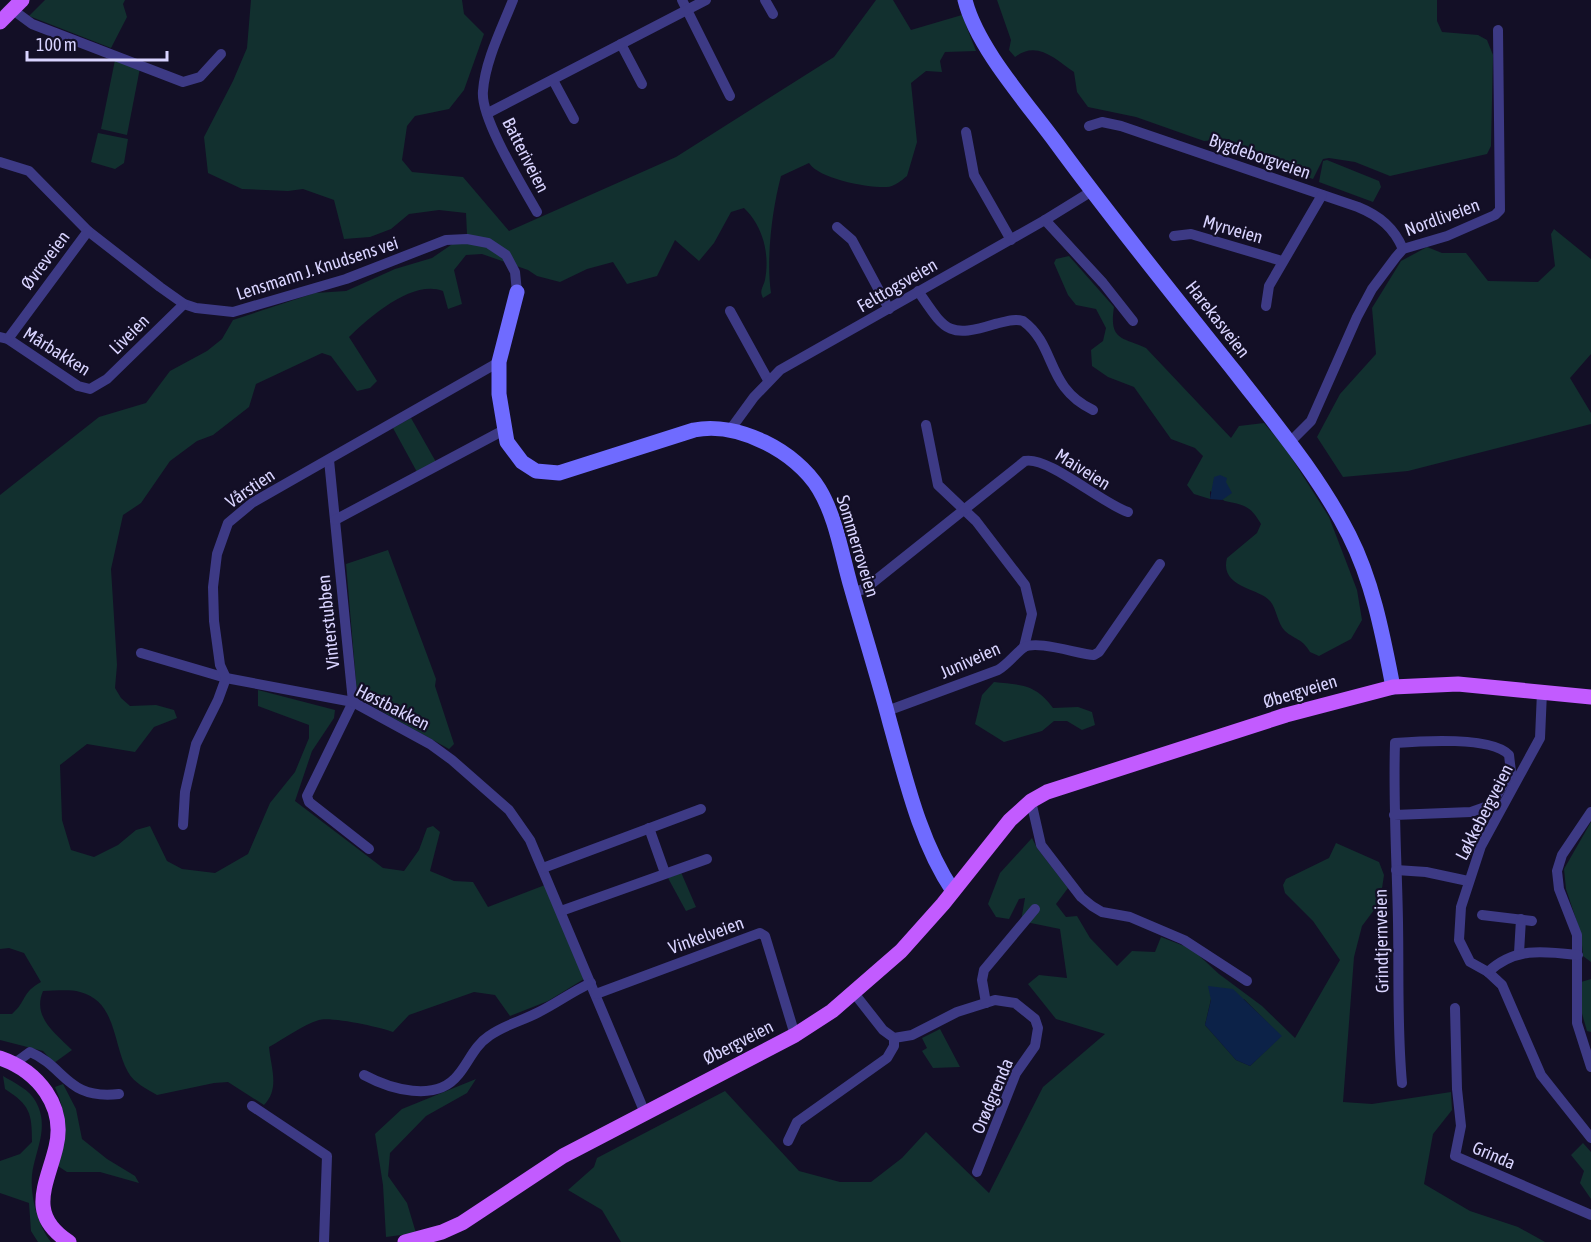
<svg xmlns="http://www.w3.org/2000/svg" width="1591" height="1242" viewBox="0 0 1591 1242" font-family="'Asap Condensed',sans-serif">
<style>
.green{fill:#12302f;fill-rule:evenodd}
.water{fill:#0c2248}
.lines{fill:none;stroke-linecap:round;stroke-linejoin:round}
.street{stroke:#3d3a85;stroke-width:10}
.secondary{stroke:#6f6bff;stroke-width:15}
.primary{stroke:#c25bff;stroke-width:15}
.labels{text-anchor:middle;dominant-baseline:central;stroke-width:4.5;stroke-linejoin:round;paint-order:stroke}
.street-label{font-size:18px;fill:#d9d4ff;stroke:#130f26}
</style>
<rect width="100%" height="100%" fill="#130f26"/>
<!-- green -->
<g class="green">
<polygon points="45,0 125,0 123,4 127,17 111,48 29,16"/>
<path d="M251,0H462L464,14L484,34L464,90L449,109L415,116L407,126L402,160L412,172L463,177L509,231L676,157L834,57L876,0H893L911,30L962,15L976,51L945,52L940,61L942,72L926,71L911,83L917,142L907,176C902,180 894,187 887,187C868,188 819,179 809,163L781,176C772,210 766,259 771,293L763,298C759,290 763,288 765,280C770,254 763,226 744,208L731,212L714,243L699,261L675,240L657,276L627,284L613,262L587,269L560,282L537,276L528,270L482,254L466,255L454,270L462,304L448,309L443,291C413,279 369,317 349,337L377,381L370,388L357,391L331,356L322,353L256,384L249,407L213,435L197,441L170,461L141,503L123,515L111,569L117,665L115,688L121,698L130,706L156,705L174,710L177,718L154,727L135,752L87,744L60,765L62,820L71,850L94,857L118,845L136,830L150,826L167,861L182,869L215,873L248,854L270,803L295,772L309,738V725L258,706V690L335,710L334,718L312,751L295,801L383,868L404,871L419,850L427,828L433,826L440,832L430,871L454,881L473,882L488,907L545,885L584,979L548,1001L510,1016L495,995L474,992L409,1015L393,1032C381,1027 329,1016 319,1020C302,1025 284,1039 269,1047C271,1068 280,1089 264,1105L228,1082L214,1083L157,1095C147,1089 134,1083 128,1072C113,1046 117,1001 80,992C69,989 54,991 43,991C32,1017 55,1033 72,1050L54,1063L43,1051L0,1040V1014H12C27,1001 21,993 41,982L24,953L9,948L0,949V495L99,417L146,403L170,371L207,351L222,339L233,320L315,293L346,291L395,269L432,258L467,234L466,213L439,210L409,214L391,229L370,237L344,239L334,200L303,189L288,191L242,189L208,173L204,137L233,81L247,48Z"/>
<path d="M997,0H1437V21L1442,32L1478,35L1487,40L1493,55L1491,146L1487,154L1390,176L1355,162L1329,158L1323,159L1313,179L1253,159L1229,139L1204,141L1136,117L1088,107L1077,92L1074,72C1055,59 1037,40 1015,57L1009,50L1011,40Z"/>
<polygon points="115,60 140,68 127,135 101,129"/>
<polygon points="98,133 128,139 124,163 115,169 91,162"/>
<polygon points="1327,160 1379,181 1381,187 1373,202 1319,182 1323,161"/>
<polygon points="1554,229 1591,259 1591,354 1570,378 1591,413 1591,424 1408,471 1343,477 1317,437 1340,394 1376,354 1372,308 1401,261 1427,247 1442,253 1466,253 1488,281 1538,282 1555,266 1551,234"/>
<path d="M1069,256L1114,307C1109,340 1121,337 1146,348L1231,438L1239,426L1264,423L1286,449L1329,517L1357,590L1362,620L1351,639L1319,656L1310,652C1302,638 1295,640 1285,631C1277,623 1277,609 1270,601C1260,588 1219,588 1227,558L1257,533L1261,524C1250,505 1244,505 1225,501C1223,500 1215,494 1210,491V499L1194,494L1187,485L1203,456L1195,448L1171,439L1134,387L1108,377L1092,366L1091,350L1103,341L1106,328L1096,309L1076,305L1068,295L1054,263L1056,259Z"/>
<polygon points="411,418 436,462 417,472 393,428"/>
<polygon points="388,550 436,679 435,686 454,744 449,749 365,702 357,693 346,564"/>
<path d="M994,682C1021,685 1036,684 1053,708L1078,707L1092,712L1095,725L1082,730L1067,721H1054L1042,731L1004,742L975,724L982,695Z"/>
<polygon points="1591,822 1591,962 1583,956 1581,934 1566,889 1564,869"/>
<path d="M1032,838L1037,848L1068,888L1056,904L1066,917L1077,916L1090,938L1117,966L1132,951L1155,952L1161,937L1192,949L1219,974L1262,1006L1295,1038L1340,960L1313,921L1285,893L1283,885L1286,879L1329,858L1336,843L1379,862L1384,875L1380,902L1362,926L1354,957L1343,1102L1372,1104L1451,1092L1452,1110L1433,1134L1424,1184L1470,1211L1518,1227L1545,1242H621L602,1210L568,1190L594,1167L597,1158L725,1091L799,1171L840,1182H871L902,1158L926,1132L989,1193L1043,1087L1105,1034L1056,1019L1028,984L1039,975L1067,978L1060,929L1021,921L1025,898L1019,899L1009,919L996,917L988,904L1000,873ZM1211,999H1244L1281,1036L1250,1066L1236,1060L1205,1025Z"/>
<polygon points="680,870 696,907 686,911 668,878"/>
<polygon points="1591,979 1591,1032 1587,1031 1579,1003 1581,982"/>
<polygon points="940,1029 960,1067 933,1068 922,1051 927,1048 922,1038"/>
<path d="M3,1076C15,1083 30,1090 36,1102C50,1128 35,1150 32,1175C30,1197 38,1225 51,1242H38L31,1231L29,1203L0,1193V1161L20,1154L32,1142C32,1113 30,1105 5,1089Z"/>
<polygon points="476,1079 467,1093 426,1116 390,1153 388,1176 407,1203 416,1233 386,1237 383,1185 375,1134 402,1109"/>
<path d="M63,1084L76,1109L82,1139L107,1159L135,1176L139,1183L100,1172H67L58,1166C66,1133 69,1120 55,1087Z"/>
<polygon points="1583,1143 1591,1152 1591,1199 1580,1183 1584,1171 1571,1155"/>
</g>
<!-- water -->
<g class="water">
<polygon points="1220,475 1227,478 1226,482 1232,493 1222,500 1210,499 1214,477"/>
<polygon points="1208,986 1233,989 1282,1036 1250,1066 1236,1060 1205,1025 1211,1000"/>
</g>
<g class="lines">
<!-- street -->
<g class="street">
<path d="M513,0C502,28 485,61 483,91C480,118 523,187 537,212"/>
<polyline points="682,0 730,96"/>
<polyline points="765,0 773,14"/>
<polyline points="13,10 32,24 183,82 200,77 221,54"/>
<polyline points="621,44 642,84"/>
<polyline points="553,80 574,119"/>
<polyline points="488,113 706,0"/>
<path d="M1089,126L1102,122L1121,126L1358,207C1380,216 1394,228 1403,249"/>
<polyline points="966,132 974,175 1011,240"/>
<polyline points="0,162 29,171 88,231 160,287 184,304 196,308 233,312 346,279 446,240 467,239 488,243 506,255 515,272 517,292"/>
<polyline points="1045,220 1103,283 1133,321"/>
<polyline points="837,227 852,240 889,309"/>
<polyline points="1174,236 1191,234 1282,261"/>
<path d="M918,291C945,330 947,339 995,324C1005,322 1013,318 1023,321C1057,346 1045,387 1093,410"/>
<polyline points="1266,306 1269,286 1322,195"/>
<polyline points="730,311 768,380"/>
<polyline points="0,337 8,339 78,386 90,389 107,379 184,304"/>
<polyline points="8,339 88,231"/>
<polyline points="926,425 938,485 976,521 1025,585 1032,614 1024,647"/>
<polyline points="730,430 754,397 780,370 1045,220 1092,191"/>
<polyline points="1290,442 1311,421 1357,317 1372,289 1396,257 1403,249 1447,236 1495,215 1500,210 1498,30"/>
<polyline points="329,460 353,702 307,796 309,802 369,849"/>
<polyline points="335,520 504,430"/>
<path d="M853,593L866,588L1025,461C1048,456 1101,503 1128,512"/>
<polyline points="141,653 226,678 353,702 430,744 452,760 509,810 530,840 645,1113"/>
<polyline points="1542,692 1540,738 1481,846 1461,907 1459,940 1470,962 1488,972 1502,985 1541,1075 1591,1138"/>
<path d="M887,711L998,670C1008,664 1014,655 1023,648C1035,639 1078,654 1094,655L1099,652L1160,564"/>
<polyline points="1031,801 1041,845 1081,897 1092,906 1102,912 1130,917 1184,940 1247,981"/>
<polyline points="1591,812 1562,855 1557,871 1559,889 1577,935 1577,1023 1591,1067"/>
<path d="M1394,815L1471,812L1491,805L1511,772L1509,755C1492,736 1420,741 1395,743C1393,803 1397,862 1398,922C1399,976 1397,1029 1402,1083"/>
<polyline points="183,825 185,792 196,744 218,700 226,678 220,665 214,621 213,587 217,554 228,523 252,503 499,362"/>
<polyline points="649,828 665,873"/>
<polyline points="543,868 701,809"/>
<polyline points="1396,870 1426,872 1468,881"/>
<polyline points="561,911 707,859"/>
<polyline points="1482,915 1532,921"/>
<polyline points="1519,953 1521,919"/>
<path d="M1488,972C1515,947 1543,951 1578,955"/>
<polyline points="854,993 883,1030 894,1038 912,1035 957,1012 995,1000 1015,1003 1035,1019 1038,1028 1035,1046 1016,1073 977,1172"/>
<polyline points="596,994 760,933 765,936 795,1035"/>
<polyline points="986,1003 982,980 984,970 1035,909"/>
<polyline points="1455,1008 1457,1089 1461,1126 1455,1156 1591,1215"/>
<path d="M15,1063L30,1052C66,1067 66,1100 119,1094"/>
<path d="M364,1075C390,1089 436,1103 458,1075C469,1062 474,1046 489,1036C504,1025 522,1021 539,1012C557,1003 573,991 591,983"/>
<polyline points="252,1106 327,1156 324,1242"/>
<polyline points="788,1141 797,1122 887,1058 894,1046 894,1038"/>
</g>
<!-- secondary -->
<g class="secondary">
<path d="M965,0C977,48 1027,103 1057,144C1114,222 1175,297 1235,372C1276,425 1319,476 1349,535C1373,582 1383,636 1393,687"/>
<path d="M517,292L499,362V394L507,442L522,462L536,471L559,473L694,430C737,421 796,451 819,489C836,517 842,556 851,587C864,633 878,677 890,723C906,780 920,842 953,891"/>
</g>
<!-- primary -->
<g class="primary">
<polyline points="0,22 22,0"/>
<path d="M0,1058C38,1071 66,1106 56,1147C47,1185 26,1214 69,1242"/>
<polyline points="405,1242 442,1232 462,1223 563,1156 795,1035 832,1011 901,951 943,904 1010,820 1031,801 1047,792 1286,715 1393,687 1458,684 1591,697"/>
</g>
</g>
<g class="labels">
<!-- street labels -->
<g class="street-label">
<text transform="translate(526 155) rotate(63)">Batteriveien</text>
<text transform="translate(1260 156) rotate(19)">Bygdeborgveien</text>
<text transform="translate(1442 217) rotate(-20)">Nordliveien</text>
<text transform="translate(1233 229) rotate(16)">Myrveien</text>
<text transform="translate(45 260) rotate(-53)">Øvreveien</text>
<text transform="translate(317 268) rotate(-18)">Lensmann J. Knudsens vei</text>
<text transform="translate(897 285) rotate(-30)">Felttogsveien</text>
<text transform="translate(1218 319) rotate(52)">Harekasveien</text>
<text transform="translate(129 334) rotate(-45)">Liveien</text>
<text transform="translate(57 351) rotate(32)">Mårbakken</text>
<text transform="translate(1083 469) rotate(32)">Maiveien</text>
<text transform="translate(250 488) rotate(-34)">Vårstien</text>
<text transform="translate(858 546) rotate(73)">Sommerroveien</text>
<text transform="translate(328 622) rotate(-96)">Vinterstubben</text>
<text transform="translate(970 660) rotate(-24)">Juniveien</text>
<text transform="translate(1300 691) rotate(-17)">Øbergveien</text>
<text transform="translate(393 707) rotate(27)">Høstbakken</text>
<text transform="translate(1484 812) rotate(-63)">Løkkebergveien</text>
<text transform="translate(706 935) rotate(-20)">Vinkelveien</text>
<text transform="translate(1381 941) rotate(-91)">Grindtjernveien</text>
<text transform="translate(738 1042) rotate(-27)">Øbergveien</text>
<text transform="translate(992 1096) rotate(-67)">Orødgrenda</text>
<text transform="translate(1494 1155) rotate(23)">Grinda</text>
</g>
</g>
<!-- scale -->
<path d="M27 51v9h140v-9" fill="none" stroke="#d9d4ff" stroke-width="3"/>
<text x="36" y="51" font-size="18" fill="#d9d4ff" stroke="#130f26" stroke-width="4.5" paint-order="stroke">100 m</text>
</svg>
